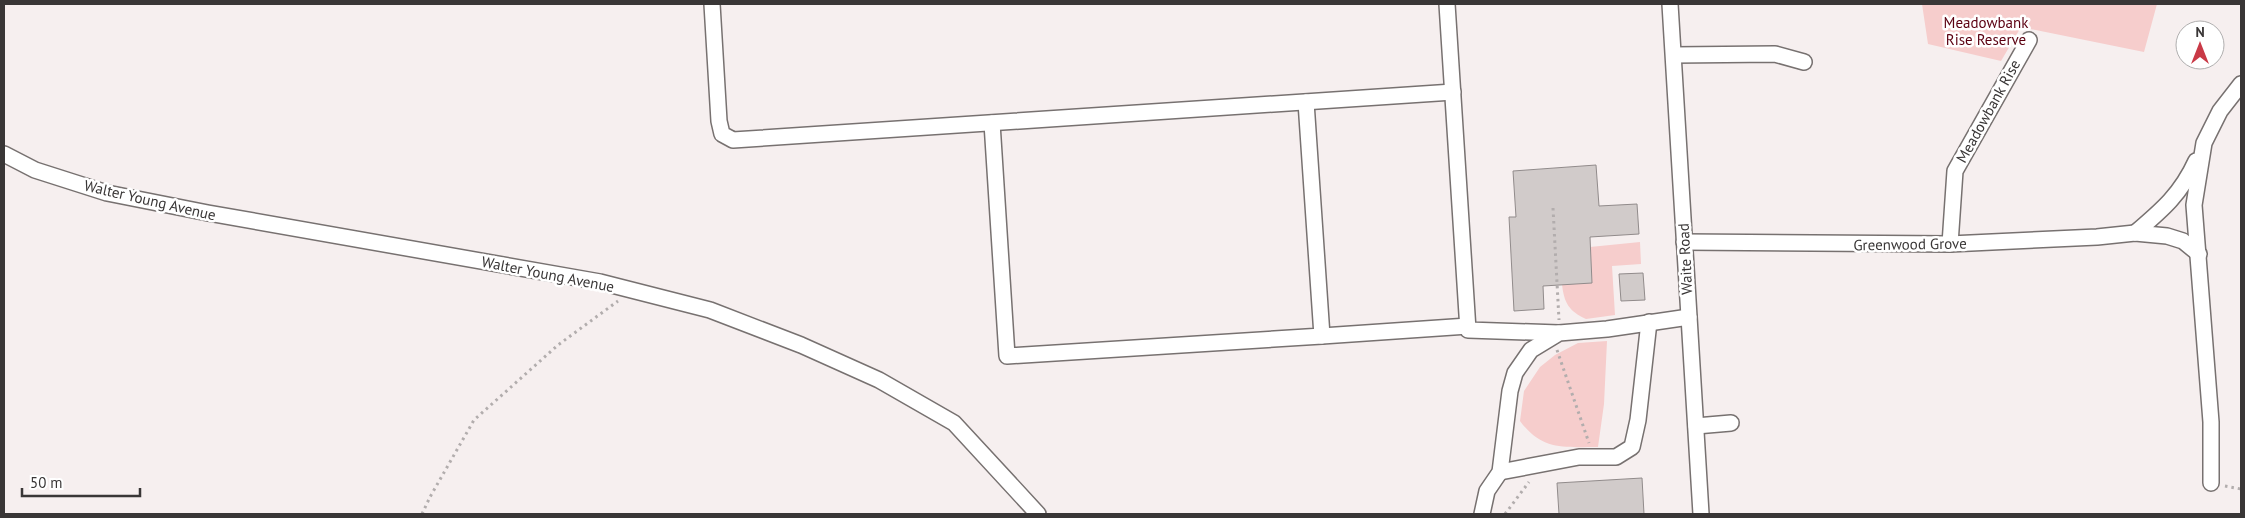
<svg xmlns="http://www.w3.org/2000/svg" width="2245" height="518" viewBox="0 0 2245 518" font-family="'PT Sans',sans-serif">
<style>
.green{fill:#f6cdcc}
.building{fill:#d1cbca;stroke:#918b8b}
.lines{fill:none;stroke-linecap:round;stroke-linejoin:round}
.minor-casing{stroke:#777170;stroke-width:18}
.path{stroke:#b2adad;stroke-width:3;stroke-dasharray:2.5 4;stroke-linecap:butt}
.minor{stroke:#fff;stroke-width:15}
.labels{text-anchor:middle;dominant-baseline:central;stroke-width:5;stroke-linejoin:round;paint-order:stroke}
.park-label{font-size:15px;fill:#5b0011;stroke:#fff}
.street-label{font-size:15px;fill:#393636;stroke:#fff}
</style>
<rect width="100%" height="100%" fill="#f6efef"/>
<!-- green -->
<g class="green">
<polygon points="1922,4 2157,4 2144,52 2021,27 2001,61 1928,44"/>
<path d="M1640,242L1641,264L1612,266L1615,315L1586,319C1569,311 1564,303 1562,284L1592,282L1590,247Z"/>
<path d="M1607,341L1604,404L1598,447C1564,447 1542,451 1520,421L1524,391L1540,367L1555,355L1578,343Z"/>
</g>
<!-- building -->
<g class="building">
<polygon points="1596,165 1599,206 1637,204 1639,234 1590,237 1592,283 1543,286 1544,309 1514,311 1509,217 1516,217 1513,171"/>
<polygon points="1643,273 1645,300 1621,301 1619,274"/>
<polygon points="1642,478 1644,514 1559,514 1557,483"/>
</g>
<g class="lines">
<!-- minor casing -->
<g class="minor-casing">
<g id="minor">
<polyline points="712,4 719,121 722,134 733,140 1453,92"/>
<polyline points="1447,4 1468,330 1559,333"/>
<polyline points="1670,4 1701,514"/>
<polyline points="1674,55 1775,54 1804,62"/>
<polyline points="992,123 1007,356 1322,336 1306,102"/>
<polyline points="4,154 35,170 107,193 208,213 600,282 710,310 801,345 879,380 954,423 1038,514"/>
<path d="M2135,233C2162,210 2181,194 2196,161"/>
<polyline points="1684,242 1950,244 2097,237 2135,233 2167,236 2183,241 2199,254"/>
<polyline points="1950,244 1955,171 2029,40"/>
<polyline points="1322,336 1468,326"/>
<polyline points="1696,426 1731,423"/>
<polyline points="1500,472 1579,457 1616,457 1632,447 1638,420 1649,322"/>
<polyline points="2211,483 2211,422 2194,205 2204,143 2220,111 2241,84"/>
<polyline points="1482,514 1487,491 1500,472 1510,391 1515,373 1531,350 1559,333 1607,329 1689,317"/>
</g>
</g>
<!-- path -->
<g class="path">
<polyline points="1553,208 1559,320"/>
<polyline points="1557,350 1589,443"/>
<polyline points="2225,486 2241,489"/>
<polyline points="422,514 430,497 474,420 558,345 618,301"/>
<polyline points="1505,514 1529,482"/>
</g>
<!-- minor -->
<use href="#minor" class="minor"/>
</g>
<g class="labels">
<!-- park labels -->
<g class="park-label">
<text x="1986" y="22">Meadowbank<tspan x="1986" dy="17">Rise Reserve</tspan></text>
</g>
<!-- street labels -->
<g class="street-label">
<text transform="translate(1988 111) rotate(-61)">Meadowbank Rise</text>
<text transform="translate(150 200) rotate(13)">Walter Young Avenue</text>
<text transform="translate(1910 244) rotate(-1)">Greenwood Grove</text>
<text transform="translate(1685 259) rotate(-93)">Waite Road</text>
<text transform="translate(548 274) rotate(11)">Walter Young Avenue</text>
</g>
</g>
<!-- border -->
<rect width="2245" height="518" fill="none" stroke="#393636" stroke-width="10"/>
<!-- north arrow -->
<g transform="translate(2200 45)"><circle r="24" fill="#ffffff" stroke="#b0afaf"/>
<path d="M0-4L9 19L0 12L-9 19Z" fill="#c93946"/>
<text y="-8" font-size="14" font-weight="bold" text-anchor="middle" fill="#393636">N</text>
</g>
<!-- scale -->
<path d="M22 488v8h118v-8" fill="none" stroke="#393636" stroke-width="2.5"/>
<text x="30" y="488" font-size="15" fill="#393636" stroke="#ffffff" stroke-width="4" paint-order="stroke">50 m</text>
</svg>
